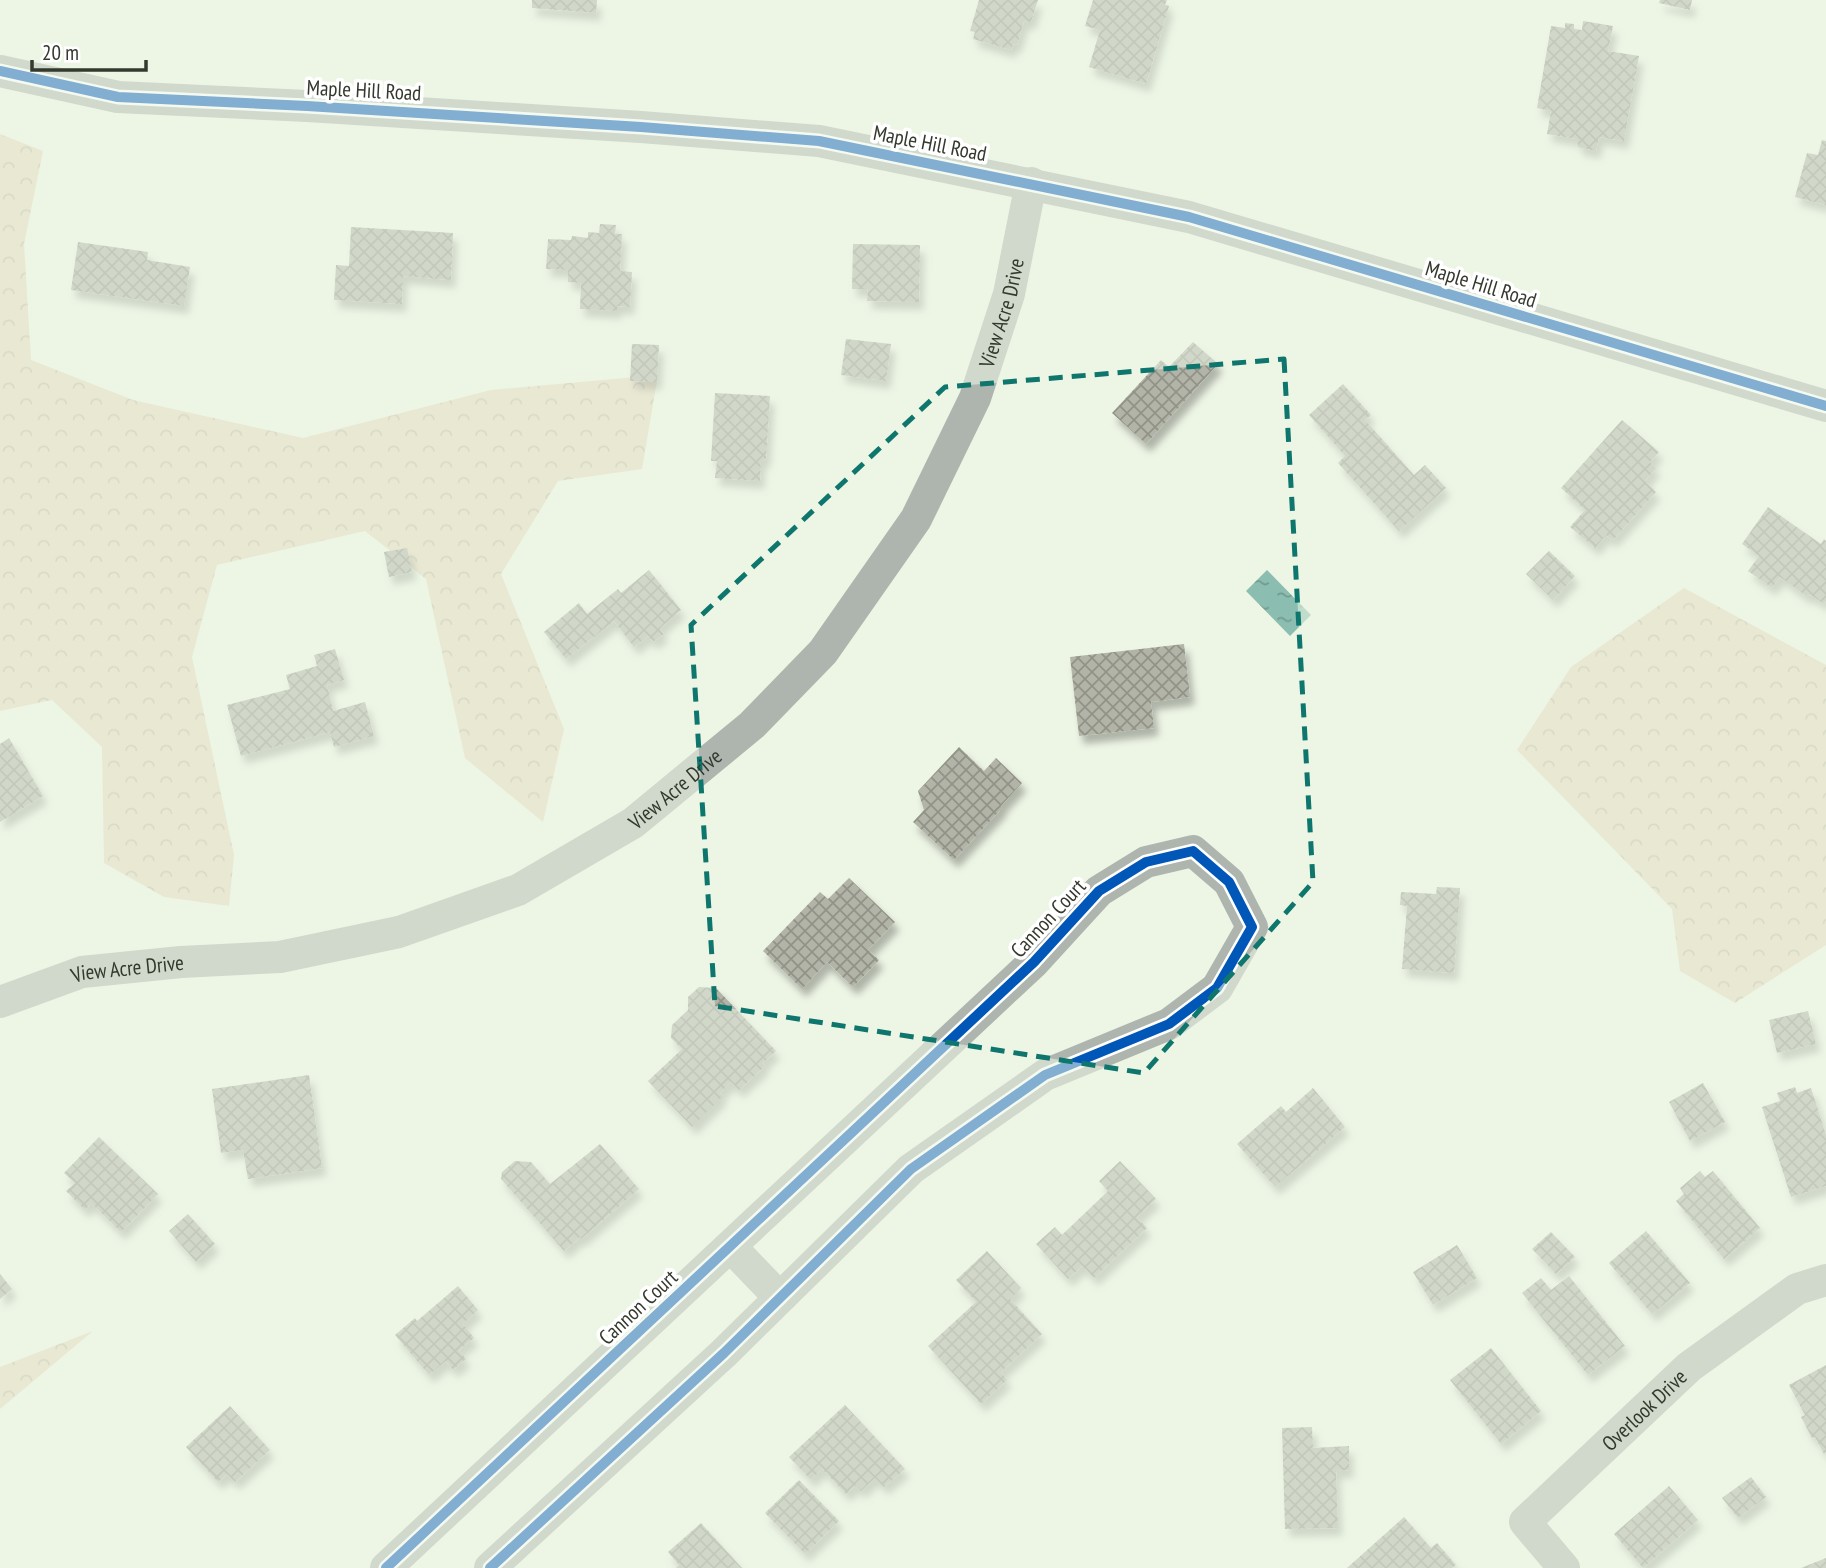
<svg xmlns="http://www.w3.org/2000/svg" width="1826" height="1568" viewBox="0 0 1826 1568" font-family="'PT Sans Narrow',sans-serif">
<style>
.forest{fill:url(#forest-crowns)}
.water{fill:url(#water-ripples)}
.building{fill:url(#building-cross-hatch);filter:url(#shadow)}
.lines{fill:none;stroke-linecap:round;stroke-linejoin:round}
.street{stroke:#aeb5ae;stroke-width:32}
.cycleway-casing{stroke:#fff;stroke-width:15}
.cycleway{stroke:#0057b8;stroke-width:10}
.marked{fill:none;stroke:#0f766e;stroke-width:5;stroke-dasharray:14 9;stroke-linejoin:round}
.labels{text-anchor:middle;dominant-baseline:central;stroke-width:7;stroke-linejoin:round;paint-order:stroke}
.street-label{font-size:21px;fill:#34392e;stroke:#fff}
</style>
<defs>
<pattern id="forest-crowns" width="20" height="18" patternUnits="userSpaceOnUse" patternTransform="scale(1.75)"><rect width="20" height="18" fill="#e3d8bd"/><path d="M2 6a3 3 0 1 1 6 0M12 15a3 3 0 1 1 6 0" fill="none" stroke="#c3baa3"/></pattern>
<pattern id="water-ripples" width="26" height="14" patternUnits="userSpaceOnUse" patternTransform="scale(1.75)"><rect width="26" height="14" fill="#8bbdb0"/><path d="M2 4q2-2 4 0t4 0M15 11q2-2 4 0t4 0" fill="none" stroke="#729b90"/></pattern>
<pattern id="building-cross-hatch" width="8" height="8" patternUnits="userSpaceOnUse" patternTransform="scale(1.75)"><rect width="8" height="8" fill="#b1b4a7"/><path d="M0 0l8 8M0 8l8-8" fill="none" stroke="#919388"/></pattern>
<filter id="shadow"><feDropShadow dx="4.5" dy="8" stdDeviation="3.5" flood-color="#0004"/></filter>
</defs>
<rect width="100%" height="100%" fill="#edf5e5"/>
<!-- forest -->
<g class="forest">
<polygon points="0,134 43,151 24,244 31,360 133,400 303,438 491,390 658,375 642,469 558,481 501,574 564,729 543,822 465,758 426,579 365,531 217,565 192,657 234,855 229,906 164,897 104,863 102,747 52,700 0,711"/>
<polygon points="1684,588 1826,665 1826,945 1735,1003 1680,971 1672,909 1517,750 1571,667"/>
<polygon points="93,1331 0,1409 0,1367"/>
</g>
<!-- water -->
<polygon class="water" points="1267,570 1311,615 1290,636 1246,591"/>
<!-- building -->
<g class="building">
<polygon points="532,0 597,0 596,13 532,8"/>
<polygon points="979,0 1038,0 1031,22 1024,21 1017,45 1013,44 1011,50 973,39 975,32 970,31"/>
<polygon points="1093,0 1167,0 1165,5 1169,6 1146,84 1089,67 1100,30 1085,26"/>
<polygon points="1660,0 1692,0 1690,10 1659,3"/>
<polygon points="1583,21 1613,26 1608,51 1639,56 1624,141 1599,137 1596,151 1578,147 1577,139 1547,134 1551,111 1537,108 1551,26 1565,28 1565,23 1574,24 1574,29 1582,30"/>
<polygon points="1822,140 1826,141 1826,205 1795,197 1807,153 1818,155"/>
<polygon points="600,224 616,225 615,234 622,234 620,271 632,272 630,307 617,306 617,311 580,309 581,283 568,282 568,270 546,269 548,239 571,240 572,236 588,238 588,232 599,233"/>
<polygon points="351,227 453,233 451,280 403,276 402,304 334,300 336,265 349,266"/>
<polygon points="78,242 148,252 147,260 190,267 184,306 71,290"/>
<polygon points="853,244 920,245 919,302 867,301 868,289 852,289"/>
<polygon points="846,339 891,344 886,381 841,375"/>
<polygon points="1193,342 1218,364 1146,444 1112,413 1161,360 1169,367"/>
<polygon points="632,344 659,345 657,382 630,381"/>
<polygon points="1343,384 1371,415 1365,420 1414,475 1425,465 1446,488 1399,531 1338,463 1345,456 1309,415"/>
<polygon points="715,393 770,396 766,459 761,461 760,481 715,478 717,461 711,461"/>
<polygon points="1622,420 1659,452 1650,462 1656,468 1645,481 1656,492 1613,540 1606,535 1595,548 1570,527 1585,510 1561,488"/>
<polygon points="1768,507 1821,544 1824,539 1826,541 1826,601 1824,604 1811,595 1806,596 1780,577 1772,588 1748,571 1759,556 1742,544"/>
<polygon points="407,548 412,572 389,577 384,552"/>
<polygon points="1549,551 1575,576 1553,600 1526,574"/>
<polygon points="649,570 681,610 660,628 664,634 653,642 648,636 634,647 614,621 566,659 544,632 579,603 587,614 618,589 621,593"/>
<polygon points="1184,644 1190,697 1151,702 1154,728 1079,736 1070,657"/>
<polygon points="335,649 344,680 327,685 333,711 365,702 374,736 334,747 330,732 241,756 227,705 290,689 286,675 317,666 314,655"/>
<polygon points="9,738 43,796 0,822 0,744"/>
<polygon points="959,747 984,771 996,758 1022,783 1001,806 1002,808 954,860 913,822 924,810 918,791"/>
<polygon points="849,878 895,922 868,950 879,960 853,987 827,962 802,989 763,951 820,892 828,899"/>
<polygon points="1437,887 1460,888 1454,973 1402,969 1407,906 1400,905 1401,892 1436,894"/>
<polygon points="699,987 716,988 776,1051 763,1063 765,1066 739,1090 731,1082 720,1093 723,1096 692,1127 648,1081 682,1049 671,1038 672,1025 688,1010 688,997"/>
<polygon points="1808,1011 1816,1044 1777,1053 1769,1020"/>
<polygon points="309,1075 322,1168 248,1179 243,1150 221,1153 212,1089"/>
<polygon points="1703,1083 1725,1122 1690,1141 1669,1102"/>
<polygon points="1795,1087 1797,1093 1811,1088 1826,1135 1826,1186 1791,1197 1762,1107 1780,1101 1777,1093"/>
<polygon points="1313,1088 1345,1127 1275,1187 1237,1144 1281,1106 1286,1112"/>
<polygon points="99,1137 158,1194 121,1232 91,1203 85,1210 66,1191 75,1183 64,1173"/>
<polygon points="600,1144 639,1189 581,1239 580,1237 564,1251 501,1179 502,1172 515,1161 531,1162 550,1184"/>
<polygon points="1120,1161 1156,1199 1137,1217 1147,1228 1094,1278 1082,1266 1068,1279 1036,1244 1055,1227 1062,1235 1108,1191 1099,1181"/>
<polygon points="1700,1171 1705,1177 1713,1171 1760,1228 1724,1259 1676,1201 1684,1194 1680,1188"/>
<polygon points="188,1214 215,1244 196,1262 169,1231"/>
<polygon points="1646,1231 1690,1283 1652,1314 1609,1263"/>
<polygon points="1551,1232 1575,1257 1556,1274 1532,1249"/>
<polygon points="1457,1245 1477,1278 1433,1305 1413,1272"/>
<polygon points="987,1251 1021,1288 1010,1299 1042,1334 1001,1372 1007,1380 981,1404 928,1346 976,1302 956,1280"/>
<polygon points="0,1274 12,1289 0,1299"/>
<polygon points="1569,1276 1625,1346 1588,1375 1522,1293 1541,1278 1551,1290"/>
<polygon points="458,1286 478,1310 463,1324 474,1338 459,1350 466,1359 453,1370 446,1361 429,1375 395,1335 415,1318 417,1321"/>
<polygon points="1491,1348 1541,1411 1501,1444 1450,1380"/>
<polygon points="1826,1365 1826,1452 1824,1454 1815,1437 1812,1438 1801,1417 1805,1415 1789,1385"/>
<polygon points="845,1405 905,1469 884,1487 875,1478 861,1491 856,1485 846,1494 822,1469 811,1480 789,1457"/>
<polygon points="230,1406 270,1450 235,1482 227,1474 218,1482 186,1447"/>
<polygon points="1312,1427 1313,1448 1349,1446 1349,1470 1336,1471 1338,1528 1285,1529 1282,1428"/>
<polygon points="1751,1477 1766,1497 1738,1518 1722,1498"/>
<polygon points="799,1480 839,1521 805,1554 765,1513"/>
<polygon points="1669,1486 1698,1520 1643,1568 1614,1534"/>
<polygon points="1404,1517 1431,1548 1437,1543 1456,1565 1452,1568 1347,1568"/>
<polygon points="701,1523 742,1568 676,1568 679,1565 668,1552"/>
<polygon points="1826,1558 1826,1568 1801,1568"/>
</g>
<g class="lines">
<!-- street -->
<g class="street">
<polyline points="0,71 118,97 307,106 641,127 819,141 1189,217 1826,406"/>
<path id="s1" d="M0,1002L82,972L181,962L280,957L399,932L518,890L633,823L752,725L823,652L916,519L975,398L1009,294L1031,183"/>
<polyline points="731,1247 779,1297"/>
<polyline points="386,1568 1034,962 1099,891 1146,862 1193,851 1229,882 1252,927 1217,988 1169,1024 1045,1075 911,1169 724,1353 490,1568"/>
<path id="s2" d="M1564,1568L1525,1522L1689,1367L1797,1289L1826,1280"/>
</g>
<!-- cycleway casing -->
<g class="cycleway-casing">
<g id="cycleway">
<polyline points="0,71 118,97 307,106 641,127 819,141 1189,217 1826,406"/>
<polyline points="386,1568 1034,962 1099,891 1146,862 1193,851 1229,882 1252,927 1217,988 1169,1024 1045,1075 911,1169 724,1353 490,1568"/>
</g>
</g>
<!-- cycleway -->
<use href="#cycleway" class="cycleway"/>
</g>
<!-- marked area -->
<path d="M0 0H1826V1568H0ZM1284,359L1313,882L1144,1073L715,1006L691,625L945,387Z" fill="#edf5e5" fill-opacity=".55" fill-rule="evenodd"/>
<path class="marked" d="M1284,359L1313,882L1144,1073L715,1006L691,625L945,387Z"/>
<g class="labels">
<!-- street labels -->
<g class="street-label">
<text transform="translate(364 90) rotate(3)">Maple Hill Road</text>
<text transform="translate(930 143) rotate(11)">Maple Hill Road</text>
<text transform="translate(1481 284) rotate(17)">Maple Hill Road</text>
<text stroke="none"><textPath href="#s1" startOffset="1309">View Acre Drive</textPath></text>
<text stroke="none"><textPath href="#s1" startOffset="721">View Acre Drive</textPath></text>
<text transform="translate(1048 918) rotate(-47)">Cannon Court</text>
<text stroke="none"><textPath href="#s1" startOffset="133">View Acre Drive</textPath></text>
<text transform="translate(638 1307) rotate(-43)">Cannon Court</text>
<text stroke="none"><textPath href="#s2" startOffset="224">Overlook Drive</textPath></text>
</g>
</g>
<!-- scale -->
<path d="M32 60v10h114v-10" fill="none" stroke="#34392e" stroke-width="3.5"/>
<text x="42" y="60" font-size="21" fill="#34392e" stroke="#ffffff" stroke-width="5" paint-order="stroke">20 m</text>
</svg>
